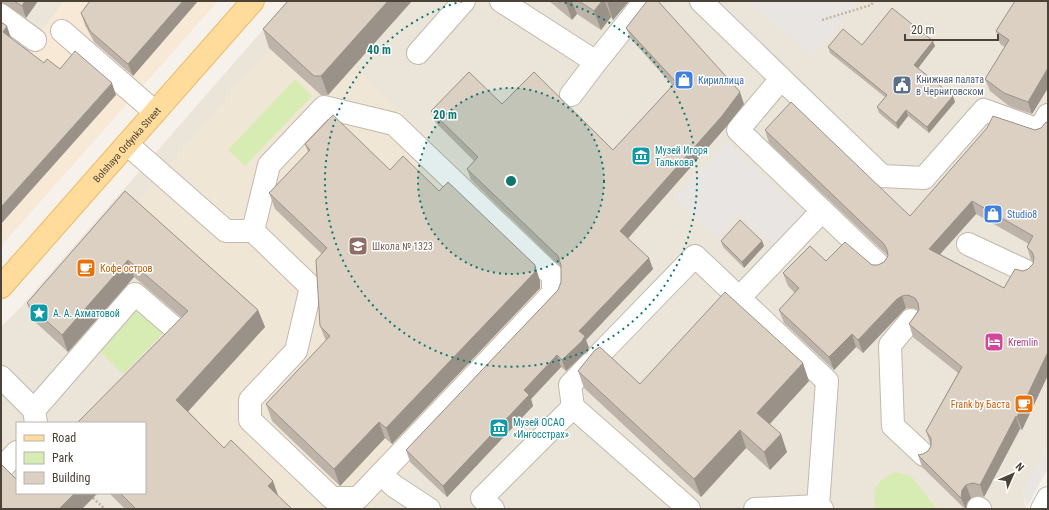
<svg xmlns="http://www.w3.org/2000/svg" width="1049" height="510" viewBox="0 0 1049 510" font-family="'Roboto Condensed',sans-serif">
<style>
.residential{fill:#ebe4d9;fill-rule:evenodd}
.commercial{fill:#f8e8d6}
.education{fill:#f0e6d5}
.green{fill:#d6ecb2}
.parking{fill:#e8e5e3}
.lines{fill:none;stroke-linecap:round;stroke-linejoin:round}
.minor-casing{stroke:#c3b9ad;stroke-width:24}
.major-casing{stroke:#ebb964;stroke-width:24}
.path{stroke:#c5b49d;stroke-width:2.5;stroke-dasharray:2 2;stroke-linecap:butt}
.minor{stroke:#fff;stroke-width:22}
.major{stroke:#ffdc9b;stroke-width:22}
.wall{fill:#bdb3a8;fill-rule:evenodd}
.shaded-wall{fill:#9a9288}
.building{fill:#dcd0c3;stroke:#9a9288;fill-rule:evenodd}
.ring{fill:none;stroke:#0f766e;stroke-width:2;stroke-dasharray:2 4}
.labels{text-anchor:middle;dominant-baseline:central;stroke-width:3;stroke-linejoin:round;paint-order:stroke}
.service-label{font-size:10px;fill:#4e5e75;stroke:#fff;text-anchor:start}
.shop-label{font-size:10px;fill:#366cbe;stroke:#fff;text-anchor:start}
.street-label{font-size:10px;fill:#4b4338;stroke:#fff}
.culture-label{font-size:10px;fill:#0d838f;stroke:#fff;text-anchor:start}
.education-label{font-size:10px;fill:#785e54;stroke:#fff;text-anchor:start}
.food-label{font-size:10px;fill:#c56008;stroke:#fff;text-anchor:start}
.hotel-label{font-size:10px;fill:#b23c85;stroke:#fff;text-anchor:start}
.centre{fill:#0f766e;stroke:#fff;stroke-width:2}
.ring-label{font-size:12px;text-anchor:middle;font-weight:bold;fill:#0f766e;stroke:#fff;stroke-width:3;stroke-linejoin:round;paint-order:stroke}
</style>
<rect width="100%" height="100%" fill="#f6f2eb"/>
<!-- residential -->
<g class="residential">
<polygon points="1,1 64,1 2,85 1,115"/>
<path d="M288,1H1048V444L1023,493L1026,509H1V327L20,308ZM17,423H145V493H17Z"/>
</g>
<!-- commercial -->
<polygon class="commercial" points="64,1 218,1 1,246 1,85"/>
<!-- education -->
<polygon class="education" points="269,48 325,98 354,66 583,286 372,509 290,509 237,457 183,417 264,327 131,209"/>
<!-- green -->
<g class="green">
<polygon points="295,79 312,96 245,166 228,150"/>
<polygon points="136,311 163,333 123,374 101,352"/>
<path d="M894,472L911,476L935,507L938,509H875C874,485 874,485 894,472Z"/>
</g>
<!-- parking -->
<g class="parking">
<polygon points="747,1 859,1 813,56"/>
<polygon points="728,142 806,217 776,248 740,214 717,238 674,198"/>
<polygon points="1048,444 1048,468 1027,507 1023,493"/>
</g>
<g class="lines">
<!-- minor casing -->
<g class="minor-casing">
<g id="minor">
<polyline points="501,1 596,62 645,1"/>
<polyline points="701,1 882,176 924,178 984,110 1039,130 1048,115"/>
<polyline points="1,15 35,40"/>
<polyline points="62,31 155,112"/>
<polyline points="418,53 464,1"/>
<polyline points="781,79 738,130 880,266"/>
<polyline points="571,95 596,62"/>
<polyline points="127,144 226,231 253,231 269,165 324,107 394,124 553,276 553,293 358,498 332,498 250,420 250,400 296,351 311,287 253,231"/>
<polyline points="968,244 1026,271"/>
<polyline points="740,297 822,211"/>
<polyline points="911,320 890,345 893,426 924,455"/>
<polyline points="598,356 695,256 827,381 818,506 822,509"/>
<polyline points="590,364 570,385 573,407 689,509"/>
<polyline points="1,377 34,410 36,423"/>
<polyline points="34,410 135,294 171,325"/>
<polyline points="1,469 17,452"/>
<polyline points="381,474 394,486 429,509"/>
<polyline points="978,508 980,509"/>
<polyline points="493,509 482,498 573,407"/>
<polyline points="755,509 818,506"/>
<polyline points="1042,509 1048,498"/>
</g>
</g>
<!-- major casing -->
<g class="major-casing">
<g id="major">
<path id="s1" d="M1,287L253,1"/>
</g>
</g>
<!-- path -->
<g class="path">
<polyline points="822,20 871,5 874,1"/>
<polyline points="93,498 105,509"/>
</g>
<!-- minor -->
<use href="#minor" class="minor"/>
<!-- major -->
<use href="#major" class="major"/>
</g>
<!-- wall -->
<g class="wall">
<polygon points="1,1 38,1 26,18 3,3 1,3"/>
<polygon points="90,1 198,1 133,76 94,42 85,25 81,13"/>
<polygon points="288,1 412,1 328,95 321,95 269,48 263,29"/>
<polygon points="549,1 629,1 613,20 611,17 601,30 577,14 572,20"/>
<polygon points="1048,1 1048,88 1032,114 1009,106 990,91 985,79 1005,47 1000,44 996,31"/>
<polygon points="626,28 744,104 726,127 628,238 653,269 586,340 589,348 586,352 566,371 561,367 531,399 533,406 447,497 410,462 406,450 558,290 561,282 561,267 471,180 467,169 474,161 435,122 431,111 502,104 613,150 673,86 631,39"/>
<polygon points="862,45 935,46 918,68 955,102 929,133 908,116 898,129 879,113 877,107 885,97 830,53 828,47"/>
<path d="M1048,123V375L1022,430L1020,429L984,497L978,496L971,498L967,503L966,509H965L922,467L918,455L923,454L928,451L931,446L926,431L958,373L913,337L909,324L918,310L913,308H906L902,312L863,353L856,347L834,370L784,323L779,310L795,293L788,286L783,273L826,261L878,265L884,262L888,256L769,143L765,130L910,216L1035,130L1041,128ZM976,214L1029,244L1027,247L1031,260L1033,261V264L1028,269L1023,271L1004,288L940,254Z"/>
<polygon points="305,144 390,170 439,191 540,281 540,288 392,444 385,438 340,486 272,421 266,404 326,341 320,326 322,254 275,209 269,193 308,152"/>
<polygon points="125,191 258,310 265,327 188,411 224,448 292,509 125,509 109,493 145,493 182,318 134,277 68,352 33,320 27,303"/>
<polygon points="721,241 762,241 764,246 744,268 723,247"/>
<polygon points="578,371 640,384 809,381 770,424 787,452 770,470 746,448 701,497 584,388"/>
</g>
<!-- shaded-wall -->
<g class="shaded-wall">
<polygon points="25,1 38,1 26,18 22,6"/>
<polygon points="183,1 198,1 133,76 128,64"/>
<polygon points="388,1 412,1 328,95 321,76"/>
<polygon points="565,1 572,1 577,14 572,20"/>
<polygon points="602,1 605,1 611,17 601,30 594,11"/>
<polygon points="607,1 629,1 613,20 607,2"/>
<polygon points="7,26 11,38 3,32"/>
<polygon points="933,41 935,46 916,71 914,65"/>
<polygon points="1048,68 1048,88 1032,114 1028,102"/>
<polygon points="112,83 116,95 1,224 1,207"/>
<polygon points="740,92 744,104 726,127 624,243 620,231"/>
<polygon points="953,96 955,102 929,133 927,127"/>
<polygon points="906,110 908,116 898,129 896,123"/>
<polygon points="972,201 976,214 934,261 929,249"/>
<polygon points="762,241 764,246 744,268 742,262"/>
<polygon points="649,258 653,269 586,340 589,348 586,352 566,371 562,360 579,331"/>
<polygon points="128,260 134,277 68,352 62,335"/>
<polygon points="535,265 540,281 540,288 392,444 386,428"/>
<polygon points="902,296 906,308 902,312 863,353 858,340 897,299"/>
<polygon points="258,310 265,327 183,417 176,400"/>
<polygon points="852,334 856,347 834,370 829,357"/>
<polygon points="1048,352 1048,375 1022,430 1017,417"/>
<polygon points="557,355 561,367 531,399 533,406 447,497 443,486 524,390"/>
<polygon points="803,363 809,381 764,430 757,413"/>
<polygon points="1016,416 1020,429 984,497 980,485"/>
<polygon points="379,422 385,438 340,486 334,469"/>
<polygon points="740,430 746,448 701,497 694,479"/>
<polygon points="781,434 787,452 770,470 764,452"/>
<polygon points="273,481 279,498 268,486"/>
<polygon points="966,485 971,498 967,503 966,509 961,498 962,490"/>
<polygon points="75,493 98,493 82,509 59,509"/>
</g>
<!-- building -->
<g class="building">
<polygon points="14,1 25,1 22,6"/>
<polygon points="90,1 183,1 128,64 90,31 81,13"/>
<polygon points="288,1 388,1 321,76 314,76 263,29"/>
<polygon points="579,1 602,1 594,11"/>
<polygon points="647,1 658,1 740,92 722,116 620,231 649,258 579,331 585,336 582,341 562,360 557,355 524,390 529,395 443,486 406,450 558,290 561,282 561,265 558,256 467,169 478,157 431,111 469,72 502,104 534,72 613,150 676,82 626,28"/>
<polygon points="1015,1 1048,1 1048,68 1028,102 1004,93 985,79 1009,40 996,31"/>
<polygon points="892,8 933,41 914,65 953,96 927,127 906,110 896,123 877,107 887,95 828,47 843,29 862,45"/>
<polygon points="1,22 7,26 3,32 44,63 47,59 60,69 75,51 112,83 1,207"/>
<path d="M791,102L910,216L987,128L993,116L1035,130L1041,128L1046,122L1048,123V352L1017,417L1016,416L980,485L973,483L966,485L962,490L961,498L918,455L923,454L928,451L931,446V438L926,431L962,367L909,324L919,310L918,303L915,298L908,295L902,296L897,299L858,340L852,334L829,357L779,310L799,288L783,273L810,246L826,261L845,242L872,265H878L884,262L888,256L887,250L884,244L765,130ZM972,201L1033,236L1027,247L1032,252L1034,257L1033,264L1028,269L1023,271L1015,269L1004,288L929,249Z"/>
<polygon points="333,115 390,170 403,156 439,191 448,182 535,265 535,272 386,428 379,422 334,469 266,404 330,336 320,326 316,260 327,248 269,193 310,150 305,144"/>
<polygon points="125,191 258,310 176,400 224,448 231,440 273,481 268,486 292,509 136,509 120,493 145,493 145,423 77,423 188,311 128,260 62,335 27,303"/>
<polygon points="740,220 762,241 742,262 721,241"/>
<polygon points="725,292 803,363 757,413 781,434 764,452 740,430 694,479 578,371 595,350 600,347 640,384"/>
<polygon points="1,464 17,480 17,493 75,493 59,509 1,509"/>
</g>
<!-- distance rings -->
<circle cx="511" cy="181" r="93" fill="#0f766e" fill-opacity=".12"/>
<g class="ring">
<circle cx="511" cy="181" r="93"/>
<path d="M559 1A186 186 0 1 1 463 1"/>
</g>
<!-- icons -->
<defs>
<g id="shop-square" transform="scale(1)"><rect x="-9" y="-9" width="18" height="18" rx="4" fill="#3f7fe0" stroke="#fff"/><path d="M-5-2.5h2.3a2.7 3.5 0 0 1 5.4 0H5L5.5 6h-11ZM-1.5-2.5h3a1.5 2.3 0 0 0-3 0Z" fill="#fff"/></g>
<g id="civic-square" transform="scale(1)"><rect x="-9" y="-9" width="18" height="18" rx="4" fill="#5c6f8a" stroke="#fff"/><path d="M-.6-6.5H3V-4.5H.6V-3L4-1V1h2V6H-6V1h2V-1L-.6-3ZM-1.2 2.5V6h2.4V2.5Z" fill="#fff"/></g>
<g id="museum-square" transform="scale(1)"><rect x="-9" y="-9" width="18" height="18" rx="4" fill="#0f9aa8" stroke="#fff"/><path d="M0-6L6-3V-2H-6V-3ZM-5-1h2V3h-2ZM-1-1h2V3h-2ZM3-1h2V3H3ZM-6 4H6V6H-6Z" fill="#fff"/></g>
<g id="school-square" transform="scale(1)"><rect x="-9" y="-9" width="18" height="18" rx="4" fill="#8d6e63" stroke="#fff"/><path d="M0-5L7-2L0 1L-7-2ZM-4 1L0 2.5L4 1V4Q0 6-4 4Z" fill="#fff"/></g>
<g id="cafe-square" transform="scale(1)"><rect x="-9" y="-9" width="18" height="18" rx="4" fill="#e8710a" stroke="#fff"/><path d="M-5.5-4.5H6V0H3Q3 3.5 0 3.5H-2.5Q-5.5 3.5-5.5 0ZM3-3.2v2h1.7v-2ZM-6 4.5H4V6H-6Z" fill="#fff"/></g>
<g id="sight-square" transform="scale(1)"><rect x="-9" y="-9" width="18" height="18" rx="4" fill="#0f9aa8" stroke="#fff"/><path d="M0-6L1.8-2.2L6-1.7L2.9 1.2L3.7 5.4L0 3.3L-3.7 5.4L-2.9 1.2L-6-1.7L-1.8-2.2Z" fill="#fff"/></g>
<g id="hotel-square" transform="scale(1)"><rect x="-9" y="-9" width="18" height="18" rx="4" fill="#d1479c" stroke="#fff"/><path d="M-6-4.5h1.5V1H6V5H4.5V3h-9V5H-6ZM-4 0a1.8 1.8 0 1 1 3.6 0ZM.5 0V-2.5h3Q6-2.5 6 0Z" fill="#fff"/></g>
</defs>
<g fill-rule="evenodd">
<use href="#shop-square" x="684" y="80"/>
<use href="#civic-square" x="902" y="85"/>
<use href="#museum-square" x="641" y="156"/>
<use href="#shop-square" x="993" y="214"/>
<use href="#school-square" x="358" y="246"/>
<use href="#cafe-square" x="86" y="268"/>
<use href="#sight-square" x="39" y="313"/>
<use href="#hotel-square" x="994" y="342"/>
<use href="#cafe-square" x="1024" y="404"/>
<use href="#museum-square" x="499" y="428"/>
</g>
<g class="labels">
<!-- service labels -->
<g class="service-label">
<text x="916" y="79">Книжная палата<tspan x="916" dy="12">в Черниговском</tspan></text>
</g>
<!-- shop labels -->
<g class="shop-label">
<text x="698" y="80">Кириллица</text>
<text x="1007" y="214">Studio8</text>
</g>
<!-- street labels -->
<g class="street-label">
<text stroke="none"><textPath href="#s1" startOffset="190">Bolshaya Ordynka Street</textPath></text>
</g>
<!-- culture labels -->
<g class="culture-label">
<text x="655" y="150">Музей Игоря<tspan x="655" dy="12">Талькова</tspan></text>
<text x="53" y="313">А. А. Ахматовой</text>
<text x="513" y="422">Музей ОСАО<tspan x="513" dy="12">«Ингосстрах»</tspan></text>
</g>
<!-- education labels -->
<g class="education-label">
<text x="372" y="246">Школа № 1323</text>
</g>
<!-- food labels -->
<g class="food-label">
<text x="100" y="268">Кофе остров</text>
<text x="1010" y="404" text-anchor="end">Frank by Баста</text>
</g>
<!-- hotel labels -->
<g class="hotel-label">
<text x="1008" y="342">Kremlin</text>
</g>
</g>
<circle cx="511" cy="181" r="6" class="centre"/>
<g class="ring-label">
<text x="379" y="54">40 m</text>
<text x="445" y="119">20 m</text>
</g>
<!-- border -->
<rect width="1049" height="510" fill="none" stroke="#4b4338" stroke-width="4"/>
<!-- legend -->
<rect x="16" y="422" width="130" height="72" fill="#ffffff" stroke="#b7b4af"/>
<rect x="24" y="435" width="20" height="6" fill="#ffdc9b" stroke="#b7b4af"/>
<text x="52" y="442" font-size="12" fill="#4b4338">Road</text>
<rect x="24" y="452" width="20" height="12" fill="#d6ecb2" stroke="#b7b4af"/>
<text x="52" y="462" font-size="12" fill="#4b4338">Park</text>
<rect x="24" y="472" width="20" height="12" fill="#dcd0c3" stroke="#b7b4af"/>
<text x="52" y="482" font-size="12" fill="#4b4338">Building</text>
<!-- north arrow -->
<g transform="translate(1013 474) rotate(45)" stroke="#ffffff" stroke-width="3" paint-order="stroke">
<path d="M0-3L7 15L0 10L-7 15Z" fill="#4b4338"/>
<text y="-6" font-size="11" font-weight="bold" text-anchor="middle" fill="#4b4338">N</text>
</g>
<!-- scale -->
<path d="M905 34v6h93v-6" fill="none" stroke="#4b4338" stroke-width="2"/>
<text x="911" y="34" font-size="12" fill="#4b4338" stroke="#ffffff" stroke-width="3" paint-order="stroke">20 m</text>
</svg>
